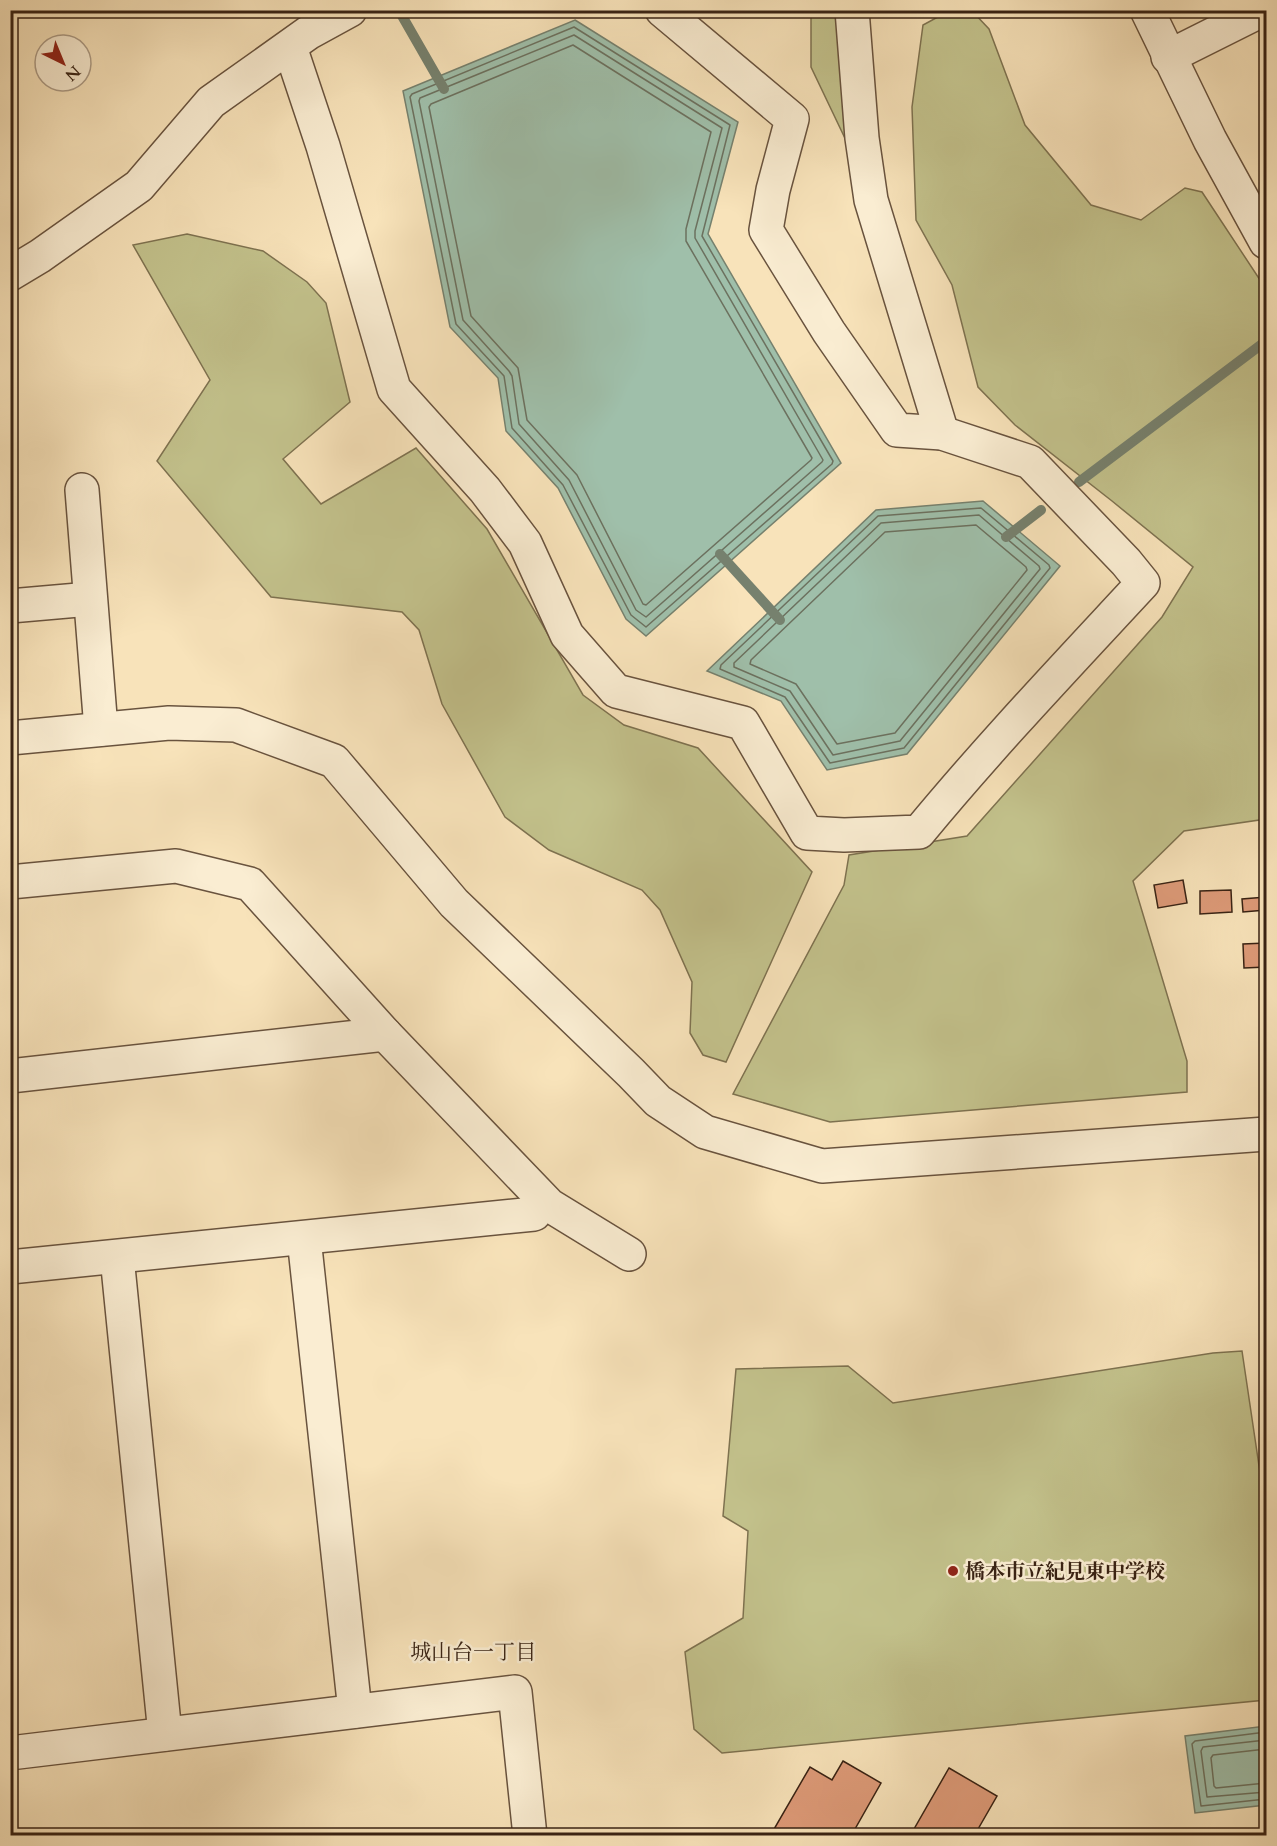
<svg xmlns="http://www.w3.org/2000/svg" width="1277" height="1846" viewBox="0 0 1277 1846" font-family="Cardo,'Noto Serif JP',serif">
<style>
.green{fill:#c3c28c;stroke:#7e7250;stroke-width:1.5}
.water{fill:#9fbfaa;stroke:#76816e;stroke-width:1.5}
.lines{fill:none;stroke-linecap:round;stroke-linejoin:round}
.shore{stroke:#6c715f;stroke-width:1.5}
.stream{stroke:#76816e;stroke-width:10}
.building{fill:#dd9a78;stroke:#392314;stroke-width:1.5}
.minor-casing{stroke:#69533e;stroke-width:36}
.minor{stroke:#faedd2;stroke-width:33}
.poi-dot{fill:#8f2418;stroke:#faedd2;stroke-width:2}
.labels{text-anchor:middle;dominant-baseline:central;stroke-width:5;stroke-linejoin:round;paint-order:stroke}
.poi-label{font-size:20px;font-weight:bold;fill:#392314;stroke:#faedd2;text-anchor:start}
.neighbourhood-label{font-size:21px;fill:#392314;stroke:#faedd2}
</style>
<rect width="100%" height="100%" fill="#f8e3ba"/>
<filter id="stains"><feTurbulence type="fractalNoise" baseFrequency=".00333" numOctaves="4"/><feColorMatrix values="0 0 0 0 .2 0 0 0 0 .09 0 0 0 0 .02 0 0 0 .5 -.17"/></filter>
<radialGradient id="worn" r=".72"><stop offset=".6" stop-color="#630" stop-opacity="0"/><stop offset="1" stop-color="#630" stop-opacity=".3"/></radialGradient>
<!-- green -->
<g class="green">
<polygon points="811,11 842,11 852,153 811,67"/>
<polygon points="972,11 989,29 1025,125 1091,205 1141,220 1185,188 1202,192 1266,289 1266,819 1184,831 1133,881 1187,1061 1187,1092 830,1122 733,1094 844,885 849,855 967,836 1162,617 1193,567 1112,501 1015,425 978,387 952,285 916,220 912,107 923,25 947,12"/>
<polygon points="187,234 263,251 307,282 326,303 350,402 283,459 321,504 416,448 487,529 583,695 624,725 698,748 812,872 726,1062 703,1055 690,1033 692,982 660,910 642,890 549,850 505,817 442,704 419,630 402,612 271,597 157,461 210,380 133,245"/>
<polygon points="1242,1351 1266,1513 1266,1700 722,1753 694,1729 685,1652 743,1618 748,1531 723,1516 736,1369 848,1366 893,1403 1213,1353"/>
</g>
<!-- water -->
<g class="water">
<polygon points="575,20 738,122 708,234 841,463 646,636 626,619 558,488 506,431 498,378 450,327 403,91"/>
<polygon points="983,501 1060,566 907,754 827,770 781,701 707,671 876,510"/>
<polygon points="1266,1726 1266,1805 1195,1813 1185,1736"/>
</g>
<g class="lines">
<!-- shore -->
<g class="shore">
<polygon points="574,27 730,125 702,236 833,461 832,464 646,627 631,615 563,485 512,428 504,376 456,324 410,97 412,94"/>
<polygon points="574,35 722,128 695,231 695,238 823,460 822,462 646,617 636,610 569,480 519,424 512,376 509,371 463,320 419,101 420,98"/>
<polygon points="573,45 711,132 686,229 686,241 812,458 811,460 646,605 643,604 577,475 527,420 518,368 471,316 429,107 431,104"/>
<polygon points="981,508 1049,565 1050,568 904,748 830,763 785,697 720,669 721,665 878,516"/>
<polygon points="979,515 1039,566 1040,569 900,741 833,755 790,691 734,667 734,663 881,523"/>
<polygon points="976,525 1026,567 1027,570 895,733 837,744 796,684 750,664 751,660 885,532"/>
<polyline points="1266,1732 1195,1741 1192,1744 1201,1806 1266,1799"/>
<polyline points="1266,1740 1203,1747 1201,1751 1207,1797 1266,1792"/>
<polyline points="1266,1749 1213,1755 1211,1758 1214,1786 1216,1788 1266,1783"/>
</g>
<!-- stream -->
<g class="stream">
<polyline points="401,14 444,89"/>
<polyline points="1079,482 1266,341"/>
<polyline points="1006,537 1041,510"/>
<polyline points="720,554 780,620"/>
</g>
</g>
<!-- building -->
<g class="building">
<polygon points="1183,880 1187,903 1158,908 1154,885"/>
<polygon points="1231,890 1232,912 1200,914 1200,891"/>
<polygon points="1266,897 1266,910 1243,912 1242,899"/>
<polygon points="1266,943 1266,967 1244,968 1243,944"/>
<polygon points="843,1761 881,1783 851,1836 770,1836 810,1767 832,1780"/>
<polygon points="949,1768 997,1796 974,1836 910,1836"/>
</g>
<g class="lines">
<!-- minor casing -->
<g class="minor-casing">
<g id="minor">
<polyline points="852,10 862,138 871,200 942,433"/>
<polyline points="1147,10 1210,140 1266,242"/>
<path d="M290,47L323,146L394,389L485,490L525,543L567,635L616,691L743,723L807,833L844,835L919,832C990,746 1067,665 1143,583L1126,562L1030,462L942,433L897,430L829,332L766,230L773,190L792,119L662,10"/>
<polyline points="1168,57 1262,10"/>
<polyline points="10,274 40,256 139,186 211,102 308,33 350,10"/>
<polyline points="82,490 101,729"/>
<polyline points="10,606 90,599"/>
<polyline points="10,738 169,723 236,725 334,761 454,903 631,1073 658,1101 705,1132 822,1166 1266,1134"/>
<polyline points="10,882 176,866 250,884 385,1034 549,1205 629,1254"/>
<polyline points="10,1076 385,1034"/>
<polyline points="304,1238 355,1711"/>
<polyline points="117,1257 165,1734"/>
<polyline points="10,1267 534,1214"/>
<polyline points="10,1753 515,1692 530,1836"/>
</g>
</g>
<!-- minor -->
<use href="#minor" class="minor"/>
</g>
<!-- markers -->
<circle class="poi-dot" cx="953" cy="1571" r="6"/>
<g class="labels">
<!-- poi labels -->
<g class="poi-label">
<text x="965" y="1571">橋本市立紀見東中学校</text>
</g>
<!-- neighbourhood labels -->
<g class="neighbourhood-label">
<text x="473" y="1652">城山台一丁目</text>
</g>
</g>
<!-- margin -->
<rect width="1277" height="1846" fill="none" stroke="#f8e3ba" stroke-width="36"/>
<rect x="12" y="12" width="1253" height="1822" fill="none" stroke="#392314" stroke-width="3"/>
<rect x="18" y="18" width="1241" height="1810" fill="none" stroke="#392314" stroke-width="1.5"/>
<!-- north arrow -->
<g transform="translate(63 63) rotate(137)"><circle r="28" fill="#faedd2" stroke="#ad9c86" stroke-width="1.5"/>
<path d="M0-4.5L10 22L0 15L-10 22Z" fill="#8f2418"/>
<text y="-9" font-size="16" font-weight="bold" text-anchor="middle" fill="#392314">N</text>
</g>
<rect width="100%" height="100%" filter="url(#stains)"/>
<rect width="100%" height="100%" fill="url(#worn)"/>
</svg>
